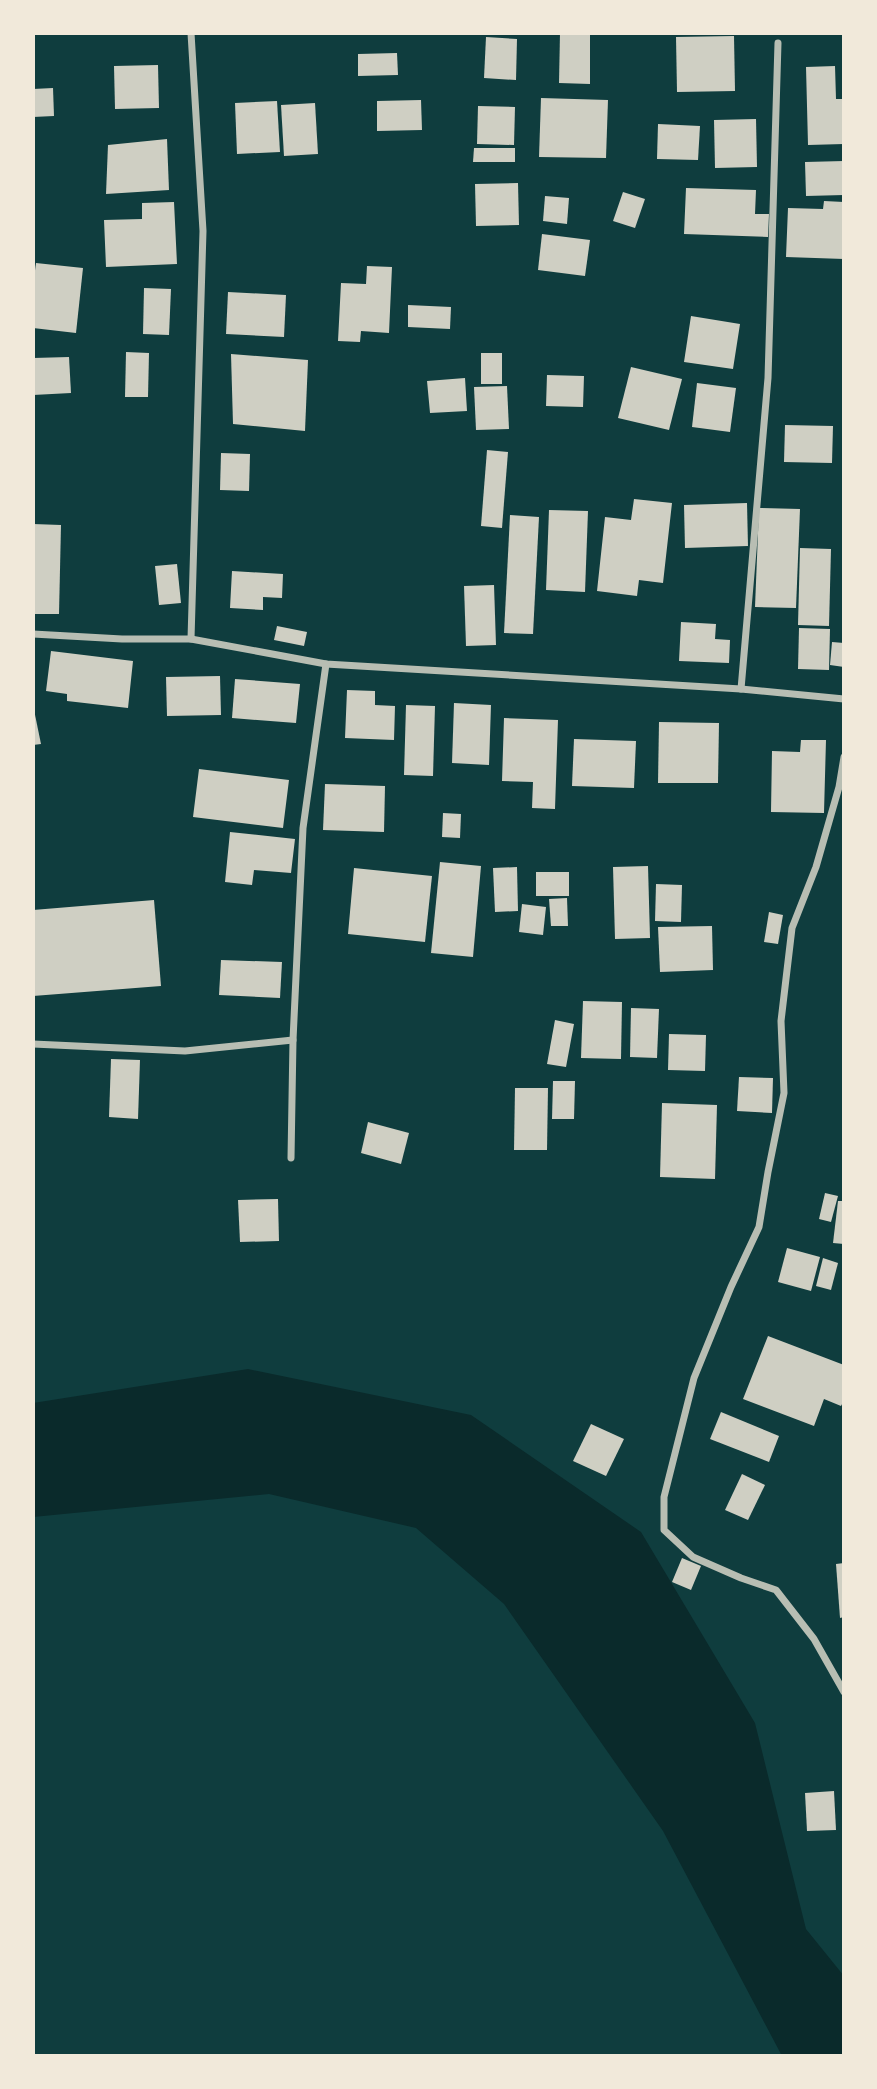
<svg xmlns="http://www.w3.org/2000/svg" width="877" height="2089" viewBox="0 0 877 2089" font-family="'Space Grotesk',sans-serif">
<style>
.water{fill:#0a2a2b}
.building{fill:#cfcfc3}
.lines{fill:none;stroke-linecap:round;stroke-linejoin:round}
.minor{stroke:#b8beb3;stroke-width:7}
</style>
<rect width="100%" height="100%" fill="#0f3d3e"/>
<!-- water -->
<polygon class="water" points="248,1369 471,1415 641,1532 755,1723 806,1929 844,1976 844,2056 782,2056 663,1831 504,1604 416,1528 269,1494 33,1517 33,1403"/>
<!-- building -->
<g class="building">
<polygon points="560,33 590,33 590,84 559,83"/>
<polygon points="734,36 735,91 677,92 676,37"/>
<polygon points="486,37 517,39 516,80 484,78"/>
<polygon points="397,53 398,75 358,76 358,54"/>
<polygon points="158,65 159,108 115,109 114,66"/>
<polygon points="835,66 836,99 844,99 844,144 808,145 806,67"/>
<polygon points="53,88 54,116 33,117 33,89"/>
<polygon points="541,98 608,100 606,158 539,157"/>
<polygon points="421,100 422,130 377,131 377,101"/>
<polygon points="277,101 280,152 237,154 235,103"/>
<polygon points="315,103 318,154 284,156 281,105"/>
<polygon points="478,106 515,107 514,145 477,144"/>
<polygon points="756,119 757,167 715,168 714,120"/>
<polygon points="658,124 700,126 698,160 657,159"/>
<polygon points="167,139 169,190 106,194 108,145"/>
<polygon points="474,148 515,148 515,162 473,162"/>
<polygon points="844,161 844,195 806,196 805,162"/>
<polygon points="518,183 519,225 476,226 475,184"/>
<polygon points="686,188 756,190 755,214 769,214 768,237 684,234"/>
<polygon points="623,192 645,199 635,228 613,221"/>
<polygon points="545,196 569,198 567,224 543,221"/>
<polygon points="824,201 844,202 844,259 786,257 788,208 823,209"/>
<polygon points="174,202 177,264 106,267 104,220 142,219 142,203"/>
<polygon points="542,234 590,240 585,276 538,270"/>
<polygon points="36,263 83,268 76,333 33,328 33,285"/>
<polygon points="367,266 392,267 389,333 361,331 360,342 338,341 341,283 366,284"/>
<polygon points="144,288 171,289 169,335 143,334"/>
<polygon points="228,292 286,295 284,337 226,334"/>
<polygon points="408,305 451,307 450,329 408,327"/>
<polygon points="691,316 740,324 733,369 684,362"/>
<polygon points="126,352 149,353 148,397 125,397"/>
<rect x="481" y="353" width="21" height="31"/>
<polygon points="231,354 308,360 305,431 233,424"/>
<polygon points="69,357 71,393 33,395 33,358"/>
<polygon points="631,367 682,379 669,430 618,418"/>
<polygon points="547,375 584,376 583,407 546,406"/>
<polygon points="465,378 467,411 430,413 427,381"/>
<polygon points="697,383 736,388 730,432 692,427"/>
<polygon points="507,386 509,429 476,430 474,387"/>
<polygon points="785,425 833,426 832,463 784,462"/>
<polygon points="487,450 508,452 502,528 481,526"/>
<polygon points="221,453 250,454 249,491 220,490"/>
<polygon points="634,499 672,503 663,583 639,580 637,596 597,591 605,517 631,520"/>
<polygon points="747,503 748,546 685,548 684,505"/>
<polygon points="759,508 800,509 796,608 755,607"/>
<polygon points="549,510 588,511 585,592 546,590"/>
<polygon points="510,515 539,517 533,634 504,633"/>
<polygon points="33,524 61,525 59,614 33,614"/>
<polygon points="800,548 831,549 829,626 798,625"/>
<polygon points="177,564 181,603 159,605 155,566"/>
<polygon points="232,571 283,574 282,598 263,597 263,610 230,608"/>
<polygon points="494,585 496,645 466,646 464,586"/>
<polygon points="681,622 716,624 715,639 730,640 729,663 679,661"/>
<polygon points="277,626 307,632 304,646 274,640"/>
<polygon points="799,628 830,629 829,670 798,669"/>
<polygon points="832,642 844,643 844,667 830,665"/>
<polygon points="51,651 133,661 128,708 67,701 67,694 46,691"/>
<polygon points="220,676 221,715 167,716 166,677"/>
<polygon points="235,679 300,684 296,723 232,718"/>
<polygon points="347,690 375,691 375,705 395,706 394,740 345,738"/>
<polygon points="454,703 491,705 489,765 452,763"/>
<polygon points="33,705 41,744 33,745"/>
<polygon points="406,705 435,706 433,776 404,775"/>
<polygon points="504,718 558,720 555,809 532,808 533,782 502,781"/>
<polygon points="659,722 719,723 718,783 658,783"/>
<polygon points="574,739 636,741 634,788 572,786"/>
<polygon points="801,740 826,740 824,813 771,812 772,751 800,752"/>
<polygon points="199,769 289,780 283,828 193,817"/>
<polygon points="325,784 385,786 384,832 323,830"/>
<polygon points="443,813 461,814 460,838 442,837"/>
<polygon points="230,832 295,839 291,873 254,870 252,885 225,882"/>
<polygon points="440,862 481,866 473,957 431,953"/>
<polygon points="648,866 650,938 615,939 613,867"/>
<polygon points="517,867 518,911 495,912 493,868"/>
<polygon points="354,868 432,876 425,942 348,934"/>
<rect x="536" y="872" width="33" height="24"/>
<polygon points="656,884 682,885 681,922 655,921"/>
<polygon points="567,898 568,926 551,926 549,899"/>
<polygon points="154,900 161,986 33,996 33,910"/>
<polygon points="522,904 546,907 543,935 519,932"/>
<polygon points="769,912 783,915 778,944 764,942"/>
<polygon points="712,926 713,970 660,972 658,927"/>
<polygon points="221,960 282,962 280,998 219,995"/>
<polygon points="583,1001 622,1002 621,1059 581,1058"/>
<polygon points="631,1008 659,1009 657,1058 630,1057"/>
<polygon points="555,1020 574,1024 566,1067 547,1064"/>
<polygon points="669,1034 706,1035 705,1071 668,1070"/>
<polygon points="111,1059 140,1060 138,1119 109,1117"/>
<polygon points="739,1077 773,1078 772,1113 737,1111"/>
<polygon points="553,1081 575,1081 574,1119 552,1119"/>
<polygon points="515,1088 548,1088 547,1150 514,1150"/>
<polygon points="662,1103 717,1105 715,1179 660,1177"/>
<polygon points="368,1122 409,1133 401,1164 361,1153"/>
<polygon points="825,1193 838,1196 831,1222 819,1219"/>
<polygon points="278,1199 279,1241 240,1242 238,1200"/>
<polygon points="838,1201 844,1201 844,1244 833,1243"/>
<polygon points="787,1248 820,1257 811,1291 778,1282"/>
<polygon points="823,1258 838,1263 831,1290 816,1286"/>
<polygon points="768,1336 844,1365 844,1400 841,1406 824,1399 814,1426 743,1399"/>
<polygon points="721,1412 779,1436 769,1462 710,1439"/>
<polygon points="591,1424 624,1439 606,1476 573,1461"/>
<polygon points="742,1474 765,1485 748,1520 725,1510"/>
<polygon points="682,1558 701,1566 691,1590 672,1582"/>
<polygon points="844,1563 844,1617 840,1618 836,1564"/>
<polygon points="834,1791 836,1830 807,1831 805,1793"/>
</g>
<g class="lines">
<!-- minor -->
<g class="minor">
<polyline points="33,634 122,639 191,639 326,664 741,689 844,699"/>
<polyline points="191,639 203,231 191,33"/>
<polyline points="741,689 768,378 778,43"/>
<polyline points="844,757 839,787 816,867 792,928 781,1021 784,1093 768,1172 759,1227 731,1287 694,1378 664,1497 664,1530 693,1557 741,1578 776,1590 814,1639 844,1692"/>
<polyline points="33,1044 185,1051 293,1040"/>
<polyline points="291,1158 293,1040 303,828 326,664"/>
</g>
</g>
<!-- border -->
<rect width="877" height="2089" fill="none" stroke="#f1e9da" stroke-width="70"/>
</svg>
